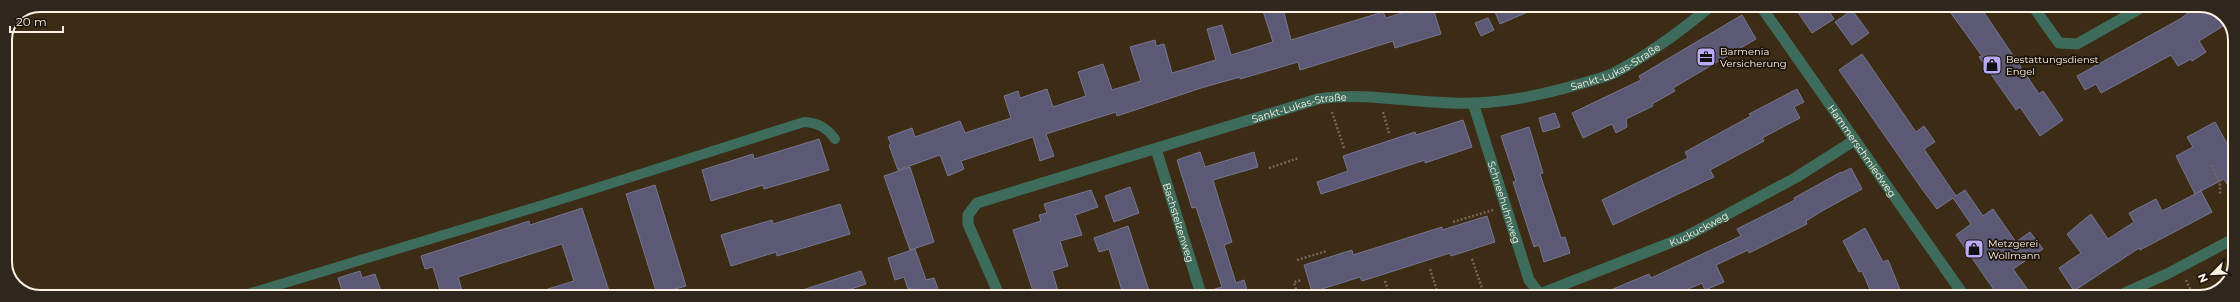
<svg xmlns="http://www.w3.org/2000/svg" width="2240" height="302" viewBox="0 0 2240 302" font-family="Montserrat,sans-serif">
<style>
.building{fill:#5b5974;stroke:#777793}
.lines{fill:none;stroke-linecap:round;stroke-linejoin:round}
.path{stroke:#776854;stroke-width:2.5;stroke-dasharray:2 2;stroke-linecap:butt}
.service{stroke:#3e6c5c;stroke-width:10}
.minor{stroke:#3e6c5c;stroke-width:11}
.labels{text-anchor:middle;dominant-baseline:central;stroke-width:3.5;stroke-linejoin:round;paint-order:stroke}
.poi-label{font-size:10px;fill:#fdf2e4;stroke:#1d150c;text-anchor:start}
.street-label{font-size:10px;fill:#fdf2e4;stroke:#1d150c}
.rim{fill:none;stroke:#fdf2e4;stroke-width:2}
</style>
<rect width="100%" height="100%" fill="#3c2b15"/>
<!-- building -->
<g class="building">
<polygon points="1261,5 1282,5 1291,40 1383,12 1386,18 1427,5 1432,5 1441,34 1395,48 1393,41 1300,70 1298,62 1240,79 1240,77 1201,88 1117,116 1116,112 1046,134 1054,156 1040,161 1033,137 961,161 964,169 948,176 940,155 898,170 889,145 891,144 888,137 912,128 915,137 960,121 965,133 1011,118 1004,96 1018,91 1020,98 1047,89 1053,107 1086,96 1078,72 1103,64 1112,90 1141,81 1130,47 1155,40 1156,46 1164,44 1172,73 1216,60 1207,29 1222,25 1231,55 1273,42"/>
<polygon points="1492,5 1544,5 1500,24"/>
<polygon points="1793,5 1825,5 1834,19 1812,33"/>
<polygon points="1945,5 1979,5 2039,94 2043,91 2063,120 2040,136 2020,107 2016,110 1979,57 1982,56"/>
<polygon points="2199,5 2205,5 2225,15 2228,23 2199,41 2206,52 2192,61 2191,59 2178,66 2171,55 2101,93 2096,84 2085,90 2077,76 2180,19"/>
<polygon points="1852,10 1869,33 1852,45 1835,22"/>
<polygon points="1742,15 1756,39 1673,88 1675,91 1652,104 1653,106 1626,119 1627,127 1616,133 1612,124 1583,138 1572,113 1641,80 1639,76"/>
<polygon points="1488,18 1494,30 1481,36 1475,23"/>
<polygon points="1862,54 1916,132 1924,126 1935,142 1924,149 1956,196 1965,190 1983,216 1993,209 2016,242 2030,232 2043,249 2013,269 2033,297 1999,297 1956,235 1971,224 1953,198 1937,209 1922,189 1839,70"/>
<polygon points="1797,89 1804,102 1794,107 1800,118 1762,138 1764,141 1710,170 1714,177 1613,225 1602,200 1688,158 1685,152 1751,116 1749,114"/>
<polygon points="1555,113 1560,127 1543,132 1539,118"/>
<polygon points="1463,120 1472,147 1425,163 1425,160 1321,194 1317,182 1348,171 1343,156 1415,132 1416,135"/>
<polygon points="2215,122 2235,158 2235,197 2224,179 2195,194 2176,156 2193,147 2187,137"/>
<polygon points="1529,127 1543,173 1540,174 1561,238 1565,237 1570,253 1544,262 1539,245 1534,247 1513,182 1516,181 1501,136"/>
<polygon points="819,139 829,170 764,189 763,185 711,201 702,170 753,154 754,159"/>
<polygon points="1200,152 1205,167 1254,152 1258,167 1213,180 1232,242 1224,245 1236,283 1244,280 1249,297 1209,297 1208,291 1222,287 1196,207 1192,208 1177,160"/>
<polygon points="910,167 934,242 910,250 884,176"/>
<polygon points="1851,168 1862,189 1822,211 1806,221 1807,224 1749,253 1748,250 1716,265 1724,282 1705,290 1702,283 1670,297 1594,297 1649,274 1651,278 1741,236 1737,229 1795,200 1794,198 1841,172 1841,173"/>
<polygon points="655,185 686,286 657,294 626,194"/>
<polygon points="1130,187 1139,213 1114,222 1105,196"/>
<polygon points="1091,190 1098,207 1075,215 1082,235 1060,241 1068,266 1052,271 1060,297 1035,297 1013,230 1041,221 1039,215 1047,213 1044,204"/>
<polygon points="2201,191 2212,212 2140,250 2139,248 2074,291 2059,268 2081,253 2067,234 2091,214 2108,239 2134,222 2129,213 2156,199 2162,211"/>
<polygon points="840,204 850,234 777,256 776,252 731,266 721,235 772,220 773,224"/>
<polygon points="582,208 611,297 536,297 535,293 574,281 562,244 458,277 464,297 442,297 433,267 425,269 421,256 529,221 530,225"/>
<polygon points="1487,216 1495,242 1451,256 1450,253 1362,281 1360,277 1312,292 1304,265 1352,250 1353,255 1442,227 1442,230"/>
<polygon points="1128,226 1141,266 1151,297 1124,297 1109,249 1099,252 1094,238"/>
<polygon points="1865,228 1883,262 1888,260 1903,297 1873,297 1862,271 1859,272 1843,241"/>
<polygon points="915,249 926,280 934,278 941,297 915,297 912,288 908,289 904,277 895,280 888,258"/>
<polygon points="360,271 362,278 375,274 383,297 344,297 338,278"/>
<polygon points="861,271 866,284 827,297 790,297 790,294"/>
</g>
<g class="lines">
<!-- path -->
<g class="path">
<polyline points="1332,112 1344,148"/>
<polyline points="1383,112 1389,133"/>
<polyline points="2212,165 2220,185 2220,195"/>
<polyline points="1269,168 1299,158"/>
<polyline points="1453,222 1493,210"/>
<polyline points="1472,259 1485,297"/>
<polyline points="1297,260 1327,251"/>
<polyline points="1430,269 1439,297"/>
<polyline points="2186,280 2193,295"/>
<polyline points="1385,281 1390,297"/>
<polyline points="2167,289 2171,297"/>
<polyline points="1298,297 1294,282 1302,280"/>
</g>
<!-- service -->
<path class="service" d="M238,297L543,205L804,122C818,123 826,127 835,139"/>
<!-- minor -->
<g class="minor">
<path id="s1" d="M1760,5L1965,297"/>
<polyline points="2032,5 2059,43 2077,44 2146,5"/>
<path id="s2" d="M1473,103L1529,280L1542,297"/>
<path id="s3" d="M1156,149L1202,297"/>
<path id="s4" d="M1000,297L968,224V215L977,203L1318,99C1363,92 1407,102 1452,103C1496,105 1538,96 1580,84C1590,81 1602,78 1612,74C1647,56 1681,31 1712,5"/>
<path id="s5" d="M1532,297L1685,237L1795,178L1855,140"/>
<polyline points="2116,297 2169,273 2235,238"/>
</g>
</g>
<!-- icons -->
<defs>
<g id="office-square" transform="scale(1)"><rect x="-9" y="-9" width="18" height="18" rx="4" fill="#b9aaf7" stroke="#1d150c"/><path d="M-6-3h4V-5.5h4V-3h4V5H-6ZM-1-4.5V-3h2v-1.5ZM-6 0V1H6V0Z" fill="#111"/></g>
<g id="shop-square" transform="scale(1)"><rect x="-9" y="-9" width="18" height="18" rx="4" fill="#b9aaf7" stroke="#1d150c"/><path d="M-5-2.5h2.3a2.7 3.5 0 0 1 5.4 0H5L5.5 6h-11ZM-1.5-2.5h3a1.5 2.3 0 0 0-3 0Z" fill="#111"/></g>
</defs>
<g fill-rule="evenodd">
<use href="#office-square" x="1706" y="57"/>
<use href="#shop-square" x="1992" y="65"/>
<use href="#shop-square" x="1974" y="249"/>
</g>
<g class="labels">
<!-- poi labels -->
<g class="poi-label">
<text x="1720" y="51">Barmenia<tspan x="1720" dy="12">Versicherung</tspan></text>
<text x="2006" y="59">Bestattungsdienst<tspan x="2006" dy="12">Engel</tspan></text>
<text x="1988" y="243">Metzgerei<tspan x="1988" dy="12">Wollmann</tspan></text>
</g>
<!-- street labels -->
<g class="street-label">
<text stroke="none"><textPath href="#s4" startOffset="764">Sankt-Lukas-Straße</textPath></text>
<text stroke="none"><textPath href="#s4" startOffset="440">Sankt-Lukas-Straße</textPath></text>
<text stroke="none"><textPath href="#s1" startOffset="178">Hammerschmiedweg</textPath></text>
<text stroke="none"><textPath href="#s2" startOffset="104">Schneehuhnweg</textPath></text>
<text stroke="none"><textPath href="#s3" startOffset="77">Bachstelzenweg</textPath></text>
<text stroke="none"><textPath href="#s5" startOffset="180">Kuckuckweg</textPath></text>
</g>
</g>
<!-- crop -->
<path d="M0 0H2240V302H0ZM40 12H2200A28 28 0 0 1 2228 40V262A28 28 0 0 1 2200 290H40A28 28 0 0 1 12 262V40A28 28 0 0 1 40 12Z" fill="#2f271d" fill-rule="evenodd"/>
<path class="rim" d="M40 12H2200A28 28 0 0 1 2228 40V262A28 28 0 0 1 2200 290H40A28 28 0 0 1 12 262V40A28 28 0 0 1 40 12Z"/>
<!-- north arrow -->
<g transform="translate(2212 274) rotate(246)" stroke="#1d150c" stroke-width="3" paint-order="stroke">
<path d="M0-3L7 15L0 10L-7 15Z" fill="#fdf2e4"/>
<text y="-6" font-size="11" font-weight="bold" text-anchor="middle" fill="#fdf2e4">N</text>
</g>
<!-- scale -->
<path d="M10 26v6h53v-6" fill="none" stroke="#fdf2e4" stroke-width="2"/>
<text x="16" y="26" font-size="12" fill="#fdf2e4" stroke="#1d150c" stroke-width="3" paint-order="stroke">20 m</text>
</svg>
